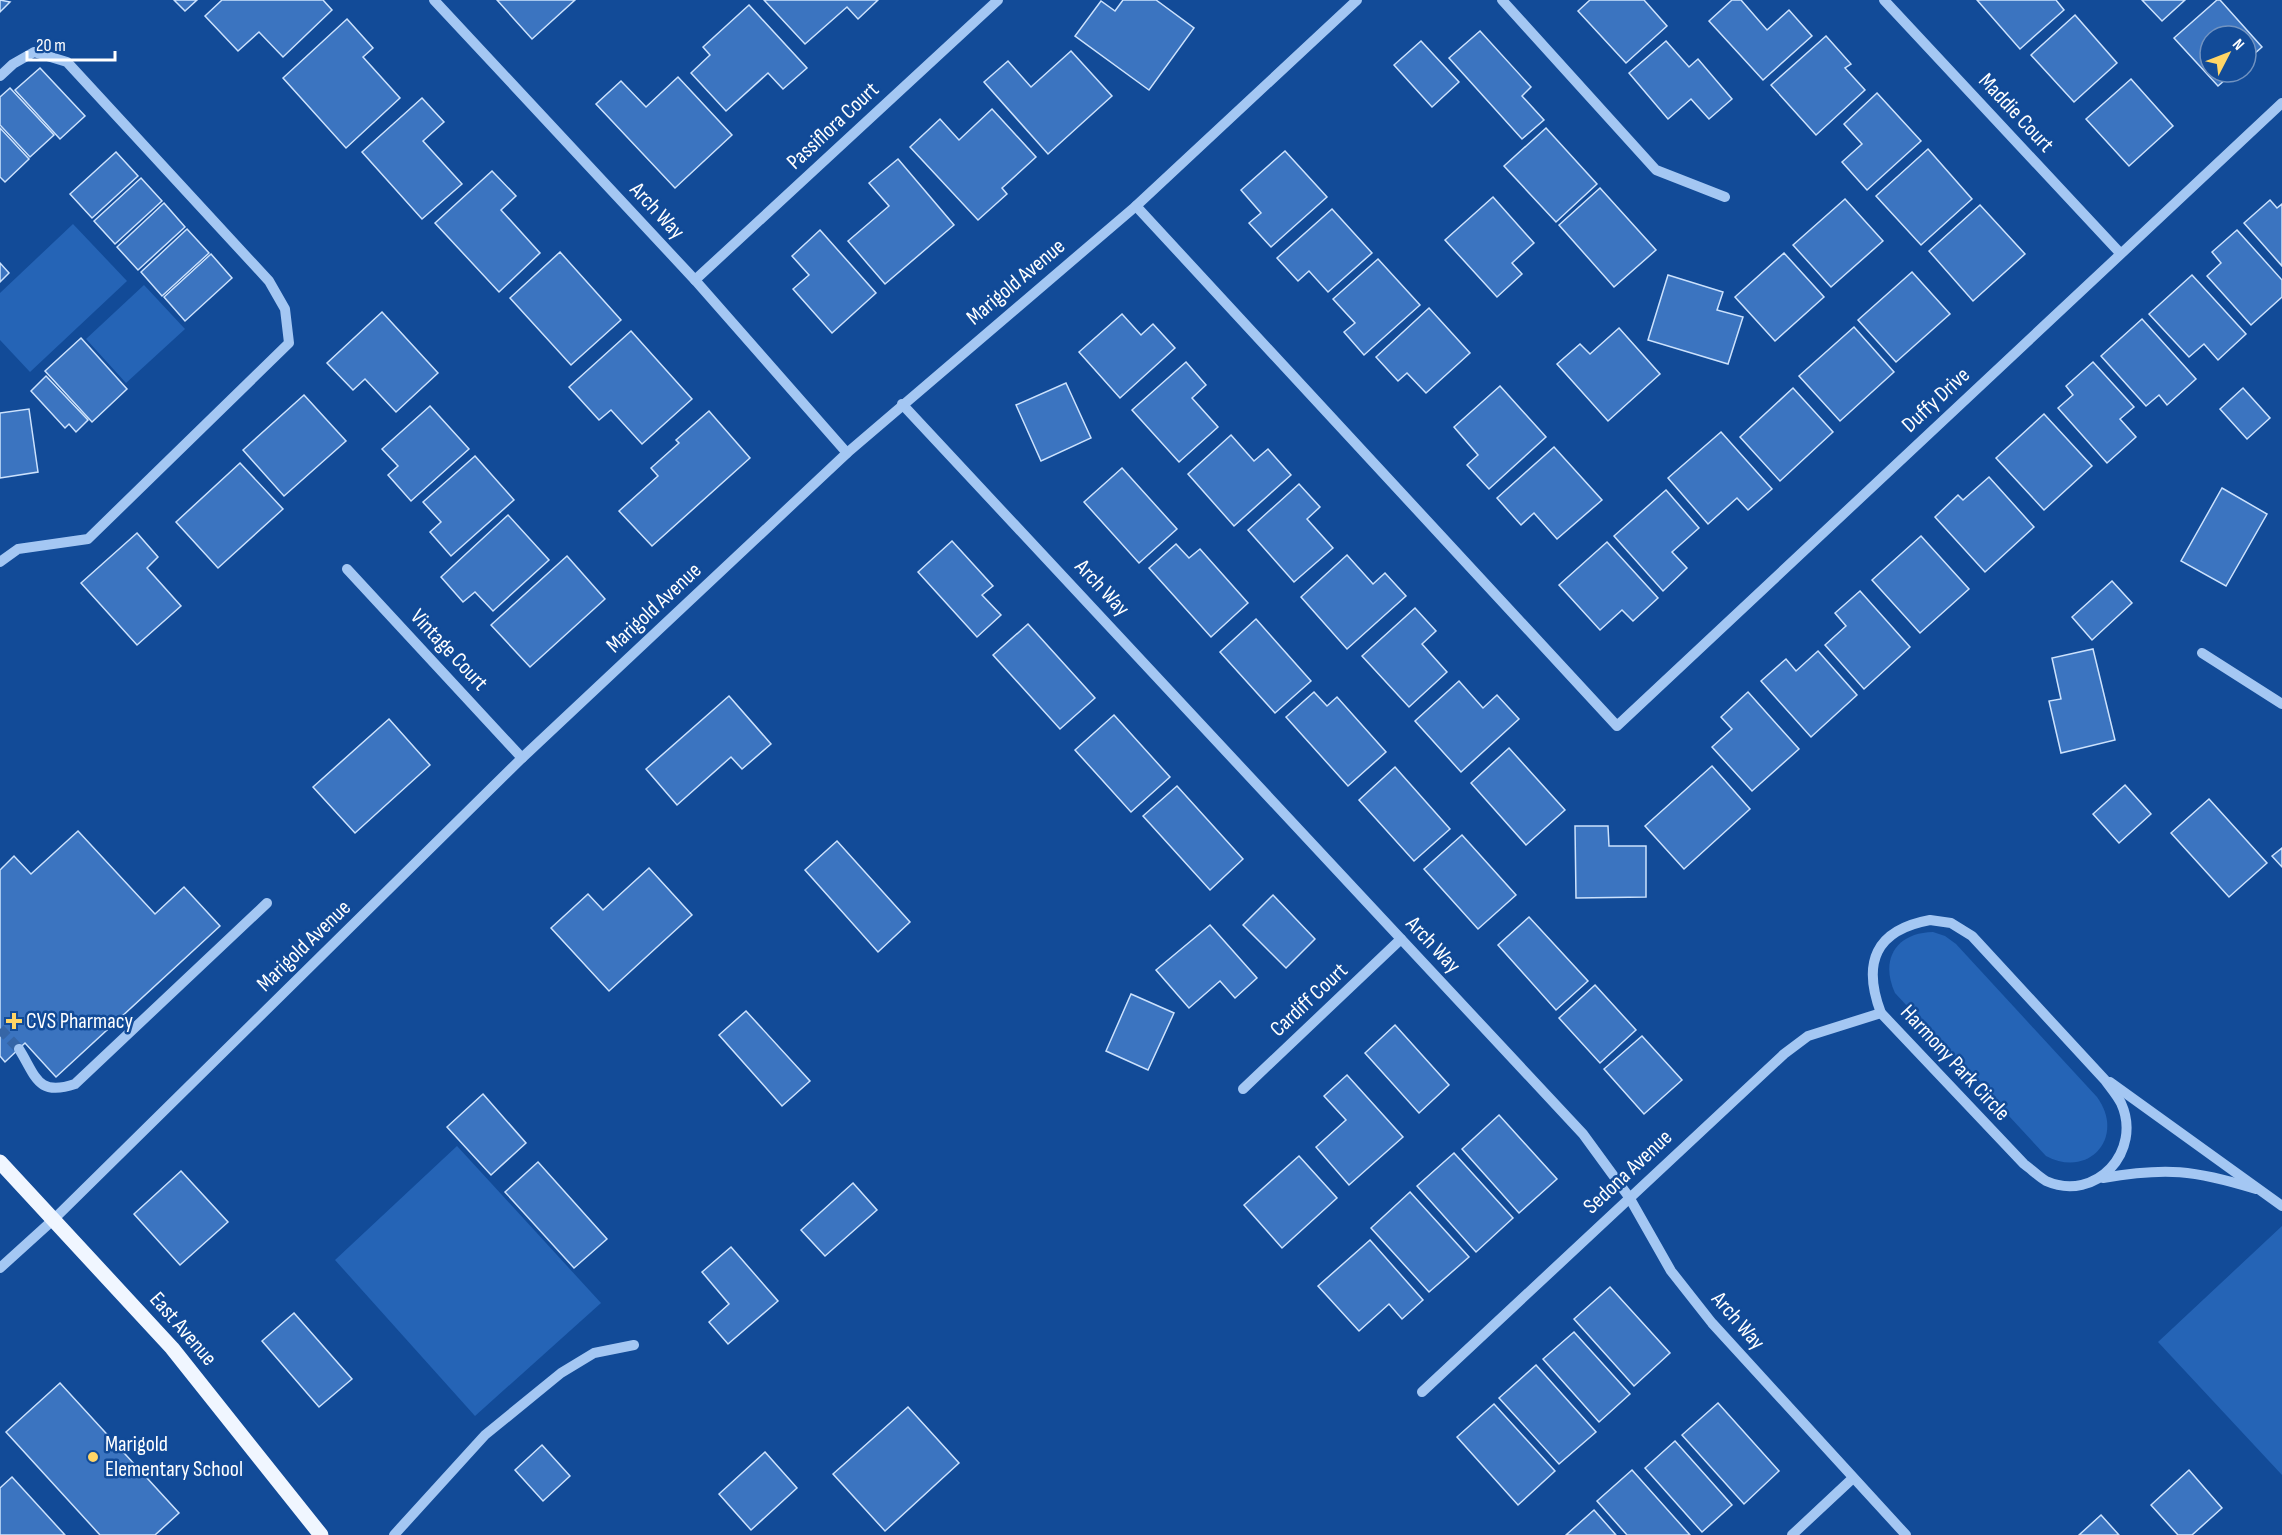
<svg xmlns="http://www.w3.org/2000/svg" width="2282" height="1535" viewBox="0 0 2282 1535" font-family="'Sofia Sans Condensed',sans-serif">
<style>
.green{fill:#2564b6}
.building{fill:#3b74c0;stroke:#cce2fd;stroke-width:1.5}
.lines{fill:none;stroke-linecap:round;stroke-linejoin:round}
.minor-tunnel{stroke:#3666a7;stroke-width:10;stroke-dasharray:10 5;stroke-linecap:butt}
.minor{stroke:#a4c7f3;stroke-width:10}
.major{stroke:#f0f6ff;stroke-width:15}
.poi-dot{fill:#ffd566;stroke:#124b98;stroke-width:2}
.labels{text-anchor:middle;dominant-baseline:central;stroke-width:5;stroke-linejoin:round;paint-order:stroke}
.street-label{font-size:22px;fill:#fff;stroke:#124b98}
.poi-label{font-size:22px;fill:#fff;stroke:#124b98;text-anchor:start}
</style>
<rect width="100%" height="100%" fill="#124b98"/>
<!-- green -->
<g class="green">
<polygon points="73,224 127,281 30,372 0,340 0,293"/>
<polygon points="144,285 185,329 126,383 86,339"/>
<path d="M1933,932L1945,936L1956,944L2097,1097C2126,1137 2089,1179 2046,1156L1895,993C1880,960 1895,933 1933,932Z"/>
<polygon points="457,1146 601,1303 475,1416 335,1260"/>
<polygon points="2282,1226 2282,1475 2158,1342"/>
</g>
<!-- building -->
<g class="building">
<polygon points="0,0 10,2 0,12"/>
<polygon points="174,0 197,0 185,11"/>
<polygon points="222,0 323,0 332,10 283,57 259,32 238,51 205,16"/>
<polygon points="497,0 575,0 532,39"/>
<polygon points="764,0 878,0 858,19 847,7 805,44"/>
<polygon points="1123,0 1156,0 1194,28 1149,90 1075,36 1101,1 1115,11"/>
<polygon points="1590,0 1644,0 1667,26 1626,63 1578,11"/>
<polygon points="1732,0 1741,0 1767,30 1789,10 1812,36 1763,80 1709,21"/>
<polygon points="1977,0 2056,0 2064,10 2020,49"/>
<polygon points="2142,0 2185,0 2162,21"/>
<polygon points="2217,0 2220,0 2262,47 2246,61 2246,36 2210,36 2210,72 2234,72 2218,86 2174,38"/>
<polygon points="749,5 807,68 783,89 768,73 726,111 691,73 710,55 703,47"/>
<polygon points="2075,15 2117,63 2074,102 2031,55"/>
<polygon points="347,19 373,48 363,57 400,98 346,148 283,78"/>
<polygon points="1480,31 1531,87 1522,96 1544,120 1522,139 1449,58"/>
<polygon points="1826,36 1851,64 1845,68 1865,90 1816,135 1771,85"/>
<polygon points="1421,41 1459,82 1432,107 1394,65"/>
<polygon points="1666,41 1689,67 1698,59 1732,99 1709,119 1691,99 1668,119 1629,73"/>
<polygon points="1071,51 1112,96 1048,154 984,82 1008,61 1031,87"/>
<polygon points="40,68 85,116 60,139 15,90"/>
<polygon points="678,77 732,135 675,188 596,104 621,81 646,107"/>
<polygon points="2131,79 2173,126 2129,166 2086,119"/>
<polygon points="10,88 54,135 30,157 0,125 0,97"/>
<polygon points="1877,93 1921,141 1867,190 1842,162 1862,144 1844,124"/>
<polygon points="422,98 444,122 423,141 462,184 422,219 362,152"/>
<polygon points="992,109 1036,157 1002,188 1007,194 978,220 910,147 940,119 959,140"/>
<polygon points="0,128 29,159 5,182 0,177"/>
<polygon points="1546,128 1597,184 1556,222 1504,166"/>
<polygon points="1928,149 1972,199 1921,245 1876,196"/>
<polygon points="1285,151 1327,197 1271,247 1249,223 1261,213 1241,190"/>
<polygon points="116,152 138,176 92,218 70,194"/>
<polygon points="898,159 954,225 885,284 848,241 889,206 869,183"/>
<polygon points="492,171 516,196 501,210 540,253 499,292 435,223"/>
<polygon points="141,178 162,201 115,244 94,221"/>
<polygon points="1600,188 1656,250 1614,287 1559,225"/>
<polygon points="1493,197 1534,243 1512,263 1522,274 1497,297 1445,240"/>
<polygon points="1845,199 1883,241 1831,287 1793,245"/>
<polygon points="2270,200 2277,208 2282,204 2282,266 2244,223"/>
<polygon points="164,203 185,227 138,270 117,247"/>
<polygon points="1980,205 2025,254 1973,301 1929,251"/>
<polygon points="1332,209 1372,253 1328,292 1309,271 1298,281 1277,258"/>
<polygon points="187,229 209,253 162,296 141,272"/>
<polygon points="820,230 876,293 832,333 793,289 809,275 792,256"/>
<polygon points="2237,230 2282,280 2282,297 2251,325 2207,276 2221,263 2212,252"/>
<polygon points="560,252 621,320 571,365 510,298"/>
<polygon points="1784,253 1824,297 1775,341 1735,297"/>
<polygon points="211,254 232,278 185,321 164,297"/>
<polygon points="1378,259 1420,305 1364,355 1344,332 1355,323 1333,299"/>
<polygon points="0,263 9,273 0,282"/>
<polygon points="1912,272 1950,314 1896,362 1858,320"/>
<polygon points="1668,275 1723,292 1717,310 1743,317 1728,364 1648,340"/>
<polygon points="2192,275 2246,334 2218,360 2204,344 2189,357 2149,314"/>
<polygon points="1429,308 1470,353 1426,393 1407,373 1398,381 1376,357"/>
<polygon points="382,312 438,373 396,412 365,379 353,390 327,363"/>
<polygon points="1122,314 1141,335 1153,324 1175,348 1120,398 1079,352"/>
<polygon points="2142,319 2196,379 2167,405 2159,395 2146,406 2101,356"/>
<polygon points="1854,327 1894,372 1840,421 1799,376"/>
<polygon points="1619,328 1660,374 1608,421 1557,364 1580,344 1590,354"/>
<polygon points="631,331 692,399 642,444 611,410 599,420 569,387"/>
<polygon points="81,338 127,389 92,422 45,371"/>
<polygon points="1186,362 1206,385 1192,398 1218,427 1179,462 1132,410"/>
<polygon points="2093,362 2134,407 2120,419 2136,437 2107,463 2058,408 2073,395 2066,386"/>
<polygon points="46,376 88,420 76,432 69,424 65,428 31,391"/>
<polygon points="1066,383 1091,438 1041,461 1016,405"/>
<polygon points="1500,386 1546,437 1489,489 1467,465 1478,455 1454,427"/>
<polygon points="1793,388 1833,432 1780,481 1740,437"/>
<polygon points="2243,388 2270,418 2247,439 2220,409"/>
<polygon points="304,395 346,441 284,496 243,450"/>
<polygon points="430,406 469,449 411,501 388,475 398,466 382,449"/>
<polygon points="29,409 38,472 0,478 0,413"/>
<polygon points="709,411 750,458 652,546 619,511 658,476 651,468 679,443 676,440"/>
<polygon points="2044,414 2092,466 2044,510 1996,458"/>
<polygon points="1721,432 1772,489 1748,510 1737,498 1708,524 1668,478"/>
<polygon points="1231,435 1254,461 1268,449 1291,475 1234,526 1188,474"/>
<polygon points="1554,447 1602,500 1557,539 1534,513 1521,525 1497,498"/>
<polygon points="475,456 514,500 451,556 430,532 441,522 423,502"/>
<polygon points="240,463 283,509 218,568 176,522"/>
<polygon points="1122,468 1177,529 1139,563 1084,502"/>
<polygon points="1989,477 2034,527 1985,572 1935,517 1958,495 1963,500"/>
<polygon points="1299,484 1320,507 1307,519 1333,548 1294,582 1248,530"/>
<polygon points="2222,488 2267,514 2226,586 2181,561"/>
<polygon points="1666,490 1699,528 1672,552 1687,568 1663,591 1614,536"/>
<polygon points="508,515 549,560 493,611 475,592 463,602 441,577"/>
<polygon points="137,533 158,557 147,568 181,606 137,645 81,583"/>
<polygon points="1921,536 1969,589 1920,633 1872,580"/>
<polygon points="952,541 993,586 982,595 1001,615 977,637 918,572"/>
<polygon points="1607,542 1658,598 1633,621 1622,610 1600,630 1559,585"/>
<polygon points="1176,544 1189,558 1200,549 1248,603 1211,637 1149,568"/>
<polygon points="1347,555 1373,584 1385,573 1406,596 1347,649 1301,597"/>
<polygon points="567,556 605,599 530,667 491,625"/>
<polygon points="2112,581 2132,603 2092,640 2072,617"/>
<polygon points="1860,591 1910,647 1864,689 1825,645 1846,626 1835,613"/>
<polygon points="1415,608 1436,631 1422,644 1447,672 1409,707 1362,656"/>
<polygon points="1256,619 1311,681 1275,713 1220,652"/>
<polygon points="1028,624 1095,698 1060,729 993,655"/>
<polygon points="2093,649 2115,740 2061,753 2049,701 2061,699 2052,658"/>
<polygon points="1818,651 1857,695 1811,737 1761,681 1786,659 1796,671"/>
<polygon points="1459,681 1483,708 1497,695 1519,719 1461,772 1415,721"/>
<polygon points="1314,692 1327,706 1337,697 1386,752 1348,786 1286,717"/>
<polygon points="1748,692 1799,749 1752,791 1712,747 1732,729 1721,717"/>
<polygon points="729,696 771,744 742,769 731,757 677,805 646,769"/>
<polygon points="1114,715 1170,777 1131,812 1075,750"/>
<polygon points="389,719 430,765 355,833 313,787"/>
<polygon points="1509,748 1565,810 1526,845 1471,783"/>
<polygon points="1712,766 1750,809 1684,869 1645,826"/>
<polygon points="1395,767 1450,829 1414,861 1359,800"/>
<polygon points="2125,785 2151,814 2119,843 2093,814"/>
<polygon points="1177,786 1243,859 1210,890 1143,816"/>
<polygon points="2209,799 2267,863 2229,897 2171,833"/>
<polygon points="1575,826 1608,826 1609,846 1646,846 1646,897 1576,898"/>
<polygon points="78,831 155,914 184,887 220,926 56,1077 25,1043 5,1062 0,1056 0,870 14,856 31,874"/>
<polygon points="1462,835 1516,895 1478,929 1424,869"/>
<polygon points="837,841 910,922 878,952 805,870"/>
<polygon points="2282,848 2282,867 2272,856"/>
<polygon points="649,868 692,915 609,991 551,928 588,894 603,910"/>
<polygon points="1273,895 1315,939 1286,968 1243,925"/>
<polygon points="1529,917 1588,981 1556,1010 1498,945"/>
<polygon points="1210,925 1257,978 1235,998 1220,981 1189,1008 1156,970"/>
<polygon points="1595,985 1636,1030 1600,1063 1559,1018"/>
<polygon points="1131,994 1174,1013 1148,1070 1106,1051"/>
<polygon points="746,1011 810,1081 782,1106 719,1035"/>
<polygon points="1395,1025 1449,1085 1419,1113 1365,1053"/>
<polygon points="1642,1036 1682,1080 1644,1114 1604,1069"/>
<polygon points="1347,1075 1403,1137 1349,1185 1316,1147 1346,1120 1324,1096"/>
<polygon points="483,1094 526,1143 491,1175 447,1127"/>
<polygon points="1499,1115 1557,1179 1519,1213 1462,1149"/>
<polygon points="1454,1153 1513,1218 1476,1252 1417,1186"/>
<polygon points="1299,1156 1337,1198 1282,1248 1244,1205"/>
<polygon points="538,1162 607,1239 574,1268 505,1192"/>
<polygon points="181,1171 228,1222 180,1265 134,1214"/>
<polygon points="853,1183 877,1210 825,1256 801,1230"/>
<polygon points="1410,1192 1469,1257 1429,1292 1371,1228"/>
<polygon points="1370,1240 1423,1300 1402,1319 1389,1304 1359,1331 1318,1286"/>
<polygon points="731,1247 778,1301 728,1344 709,1322 729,1304 702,1272"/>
<polygon points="1610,1287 1670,1353 1634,1386 1574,1319"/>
<polygon points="294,1313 352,1379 319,1407 262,1341"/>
<polygon points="1574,1332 1630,1394 1599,1422 1543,1359"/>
<polygon points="1536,1365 1596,1432 1559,1464 1499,1398"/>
<polygon points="60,1383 179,1513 155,1535 100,1535 6,1432"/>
<polygon points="1718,1403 1779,1471 1744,1504 1682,1435"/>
<polygon points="1494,1404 1555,1471 1518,1505 1457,1437"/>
<polygon points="908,1407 959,1463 885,1531 833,1474"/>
<polygon points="1675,1441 1732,1505 1702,1532 1645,1468"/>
<polygon points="542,1445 570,1476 543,1501 515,1470"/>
<polygon points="765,1452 797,1488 751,1530 719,1494"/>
<polygon points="1632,1470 1690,1535 1627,1535 1597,1501"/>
<polygon points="2189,1470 2222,1508 2192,1535 2178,1535 2151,1505"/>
<polygon points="12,1477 65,1535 0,1535 0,1488"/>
<polygon points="1594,1510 1616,1535 1566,1535"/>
<polygon points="2101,1515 2119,1535 2079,1535"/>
</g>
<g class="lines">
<!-- minor-tunnel -->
<polyline class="minor-tunnel" points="0,1029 19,1049"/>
<!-- minor -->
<g class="minor">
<polyline points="434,0 695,280 847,453"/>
<polyline points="1502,0 1656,170 1725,197"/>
<polyline points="1884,0 2120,253"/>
<polyline points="0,76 13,64 34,52 67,62 269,281 285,309 289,343 88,539 18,549 0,562"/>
<polyline points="1136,206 1617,726 2282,103"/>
<polyline points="695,280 998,0"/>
<polyline points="902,404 1583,1134 1629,1197 1671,1271 1712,1323 1906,1535"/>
<polyline points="347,569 522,758"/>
<polyline points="2202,653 2282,704"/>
<path d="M1930,920L1951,923L1972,936L2105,1080C2110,1087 2117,1095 2121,1103C2143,1151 2096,1203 2046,1181C2039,1177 2031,1169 2024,1164L1881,1013C1862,963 1875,930 1930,920Z"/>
<path d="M19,1049C36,1076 37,1097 75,1084L267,903"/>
<polyline points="2110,1082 2282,1206"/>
<polyline points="1243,1089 1401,939"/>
<path d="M2103,1178C2166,1167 2194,1170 2256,1189"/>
<polyline points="0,1268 53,1220 522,758 847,453 1136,206 1357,0"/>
<polyline points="1422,1392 1784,1054 1808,1036 1881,1013"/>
<polyline points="394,1535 485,1435 561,1373 594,1353 634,1345"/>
<polyline points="1792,1535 1853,1478"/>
</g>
<!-- major -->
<polyline class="major" points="0,1162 172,1348 321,1535"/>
</g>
<!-- markers -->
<g class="poi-dot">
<path d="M11 1012h6v6h6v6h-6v6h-6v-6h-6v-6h6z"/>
<circle cx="93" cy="1457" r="6"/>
</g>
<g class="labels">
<!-- street labels -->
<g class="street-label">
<text transform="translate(2016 113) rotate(47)">Maddie Court</text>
<text transform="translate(833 126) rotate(-43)">Passiflora Court</text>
<text transform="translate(657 211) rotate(47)">Arch Way</text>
<text transform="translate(1016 282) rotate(-40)">Marigold Avenue</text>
<text transform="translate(1936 400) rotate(-43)">Duffy Drive</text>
<text transform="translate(1102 588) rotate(47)">Arch Way</text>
<text transform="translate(654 608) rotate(-43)">Marigold Avenue</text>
<text transform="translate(449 650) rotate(47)">Vintage Court</text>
<text transform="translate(1433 945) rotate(47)">Arch Way</text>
<text transform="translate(304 946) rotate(-44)">Marigold Avenue</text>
<text transform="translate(1309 1000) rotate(-43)">Cardiff Court</text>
<text transform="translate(1955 1063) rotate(47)">Harmony Park Circle</text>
<text transform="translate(1628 1172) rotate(-43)">Sedona Avenue</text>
<text transform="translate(1738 1321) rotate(49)">Arch Way</text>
<text transform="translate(183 1329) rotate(49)">East Avenue</text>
</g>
<!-- poi labels -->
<g class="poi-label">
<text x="26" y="1021">CVS Pharmacy</text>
<text x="105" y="1444">Marigold<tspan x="105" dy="25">Elementary School</tspan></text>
</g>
</g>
<!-- north arrow -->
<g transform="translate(2228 54) rotate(48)"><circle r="28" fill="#124b98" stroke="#7193c1" stroke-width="1.5"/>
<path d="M0-4.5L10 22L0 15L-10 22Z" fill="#ffd566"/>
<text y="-9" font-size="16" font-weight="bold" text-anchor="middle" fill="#ffffff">N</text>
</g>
<!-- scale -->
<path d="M27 51v9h88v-9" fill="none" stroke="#ffffff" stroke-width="3"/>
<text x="36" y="51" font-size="18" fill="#ffffff" stroke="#124b98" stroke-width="4.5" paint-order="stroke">20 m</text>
</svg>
